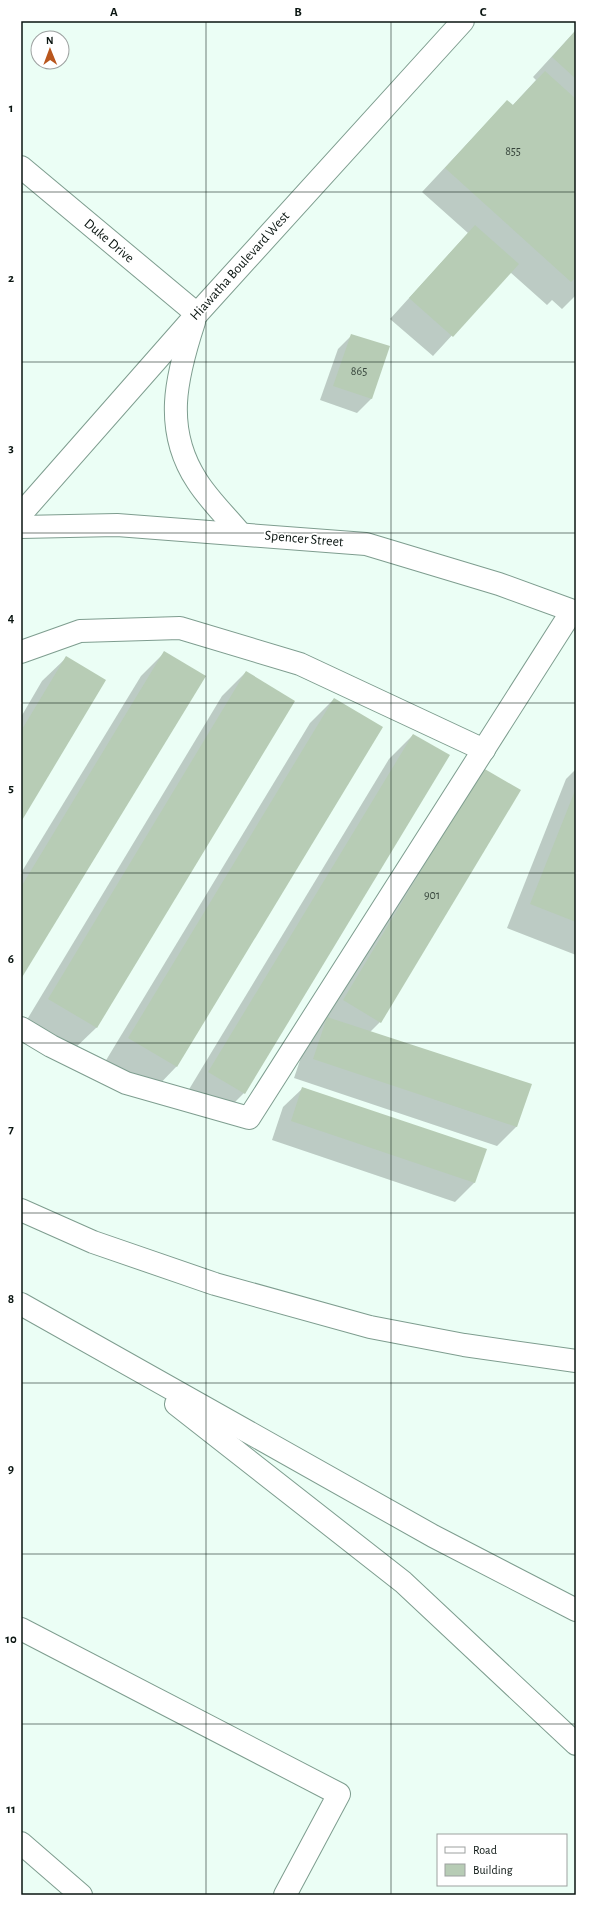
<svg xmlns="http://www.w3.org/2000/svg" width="597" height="1916" viewBox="0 0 597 1916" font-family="'Alegreya Sans',sans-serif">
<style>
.shadow{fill:#0003}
.building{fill:#b7ccb5}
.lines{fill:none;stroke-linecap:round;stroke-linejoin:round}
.minor-casing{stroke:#7e9d8f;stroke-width:24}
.major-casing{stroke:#7e9d8f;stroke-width:24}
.highway-casing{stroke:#7e9d8f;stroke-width:24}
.minor{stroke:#fff;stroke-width:22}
.major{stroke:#fff;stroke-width:22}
.highway{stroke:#fff;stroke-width:22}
.grid{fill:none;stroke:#0a1511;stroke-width:1;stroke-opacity:0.55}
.labels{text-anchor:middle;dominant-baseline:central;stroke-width:3.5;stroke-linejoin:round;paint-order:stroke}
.number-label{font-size:12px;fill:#35433a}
.street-label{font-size:14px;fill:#0a1511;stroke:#fff}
.neatline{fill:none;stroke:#0a1511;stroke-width:1.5}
.grid-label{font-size:13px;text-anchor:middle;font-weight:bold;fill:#0a1511}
</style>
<rect width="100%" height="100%" fill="#ebfef5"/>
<!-- shadow -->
<g class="shadow">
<polygon points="576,30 576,295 562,309 552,300 547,305 510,272 433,356 390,319 468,233 422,192 507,101 512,106 536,80 533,77"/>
<polygon points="352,335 389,347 371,399 357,413 320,400 338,349"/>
<polygon points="165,652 21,978 21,873 141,676"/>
<polygon points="66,658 21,820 21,717 42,681"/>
<polygon points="246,672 293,701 96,1028 72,1051 25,1023 222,696"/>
<polygon points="334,699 381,728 176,1067 153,1091 105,1062 310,723"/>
<polygon points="413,735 448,756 244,1093 220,1117 185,1096 389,759"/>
<polygon points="576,769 576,955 507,928 566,779"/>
<polygon points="459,793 380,1022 370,1032 517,1126 497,1146 294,1078 308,1037"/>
<polygon points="303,1088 485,1150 474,1183 455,1202 272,1140 283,1107"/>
</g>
<!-- building -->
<g class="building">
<polygon points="576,30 576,79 552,57"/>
<polygon points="545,71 576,99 576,277 571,282 445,168 507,100 513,105"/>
<polygon points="475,225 519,264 453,337 409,298"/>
<polygon points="351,334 390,346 372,399 333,386"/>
<polygon points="164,651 206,676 21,979 21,887"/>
<polygon points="66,656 106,680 21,822 21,731"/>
<polygon points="246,671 295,701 97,1028 48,999"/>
<polygon points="334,698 383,727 177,1067 128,1038"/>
<polygon points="413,734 450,755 245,1094 208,1072"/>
<polygon points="483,768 521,790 381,1023 343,1000"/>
<polygon points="576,788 576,922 530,904"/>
<polygon points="327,1017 532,1084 517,1127 313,1059"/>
<polygon points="302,1087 487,1149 475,1183 291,1121"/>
</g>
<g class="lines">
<!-- minor casing -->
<g class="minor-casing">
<g id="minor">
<polyline points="21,167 197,314"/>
<polyline points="21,652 80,631 180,628 300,664 484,750"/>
<polyline points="21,1028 51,1046 126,1083 249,1118 572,611"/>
<polyline points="21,1629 339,1794 285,1895"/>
<polyline points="21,1843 81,1895"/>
</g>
</g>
<!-- major casing -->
<g class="major-casing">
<g id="major">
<path d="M194,322C176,377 163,429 197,481C209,500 226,516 240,533"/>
<polyline points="21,514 197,314 463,21"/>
<polyline points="21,527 117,525 366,544 499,584 576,612"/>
</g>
</g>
<!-- highway casing -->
<g class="highway-casing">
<g id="highway">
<polyline points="21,1210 93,1242 215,1284 370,1327 464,1345 576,1361"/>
<polyline points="21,1304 433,1536 576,1610"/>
<polyline points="176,1404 403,1582 576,1744"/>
</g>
</g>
<!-- minor -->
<use href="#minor" class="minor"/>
<!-- major -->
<use href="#major" class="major"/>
<!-- highway -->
<use href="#highway" class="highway"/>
</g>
<!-- grid -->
<path class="grid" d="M206,21V1895M391,21V1895M21,192H576M21,362H576M21,533H576M21,703H576M21,873H576M21,1043H576M21,1213H576M21,1383H576M21,1554H576M21,1724H576"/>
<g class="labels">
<!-- number labels -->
<g class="number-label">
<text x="513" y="151">855</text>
<text x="359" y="371">865</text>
<text x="432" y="895">901</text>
</g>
<!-- street labels -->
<g class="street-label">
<text transform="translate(109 241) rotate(40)">Duke Drive</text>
<text transform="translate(240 266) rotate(-48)">Hiawatha Boulevard West</text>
<text transform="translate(304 539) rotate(5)">Spencer Street</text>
</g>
</g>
<!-- border -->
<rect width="597" height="1916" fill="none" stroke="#ffffff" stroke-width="44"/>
<!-- legend -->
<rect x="437" y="1834" width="130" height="52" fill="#ffffff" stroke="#9da1a0"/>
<rect x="445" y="1847" width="20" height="6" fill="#ffffff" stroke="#9da1a0"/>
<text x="473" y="1854" font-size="12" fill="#0a1511">Road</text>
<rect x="445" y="1864" width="20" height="12" fill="#b7ccb5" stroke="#9da1a0"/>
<text x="473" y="1874" font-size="12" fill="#0a1511">Building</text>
<!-- north arrow -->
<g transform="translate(50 50) rotate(359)"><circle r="19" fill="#ffffff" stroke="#9da1a0"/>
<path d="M0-3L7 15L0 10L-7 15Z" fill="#b9561d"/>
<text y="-6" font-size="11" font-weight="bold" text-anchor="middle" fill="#0a1511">N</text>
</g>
<rect x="22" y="22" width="553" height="1872" class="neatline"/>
<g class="grid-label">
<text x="114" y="16">A</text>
<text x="298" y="16">B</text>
<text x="483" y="16">C</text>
<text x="11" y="112">1</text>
<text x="11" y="282">2</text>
<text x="11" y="452">3</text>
<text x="11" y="622">4</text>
<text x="11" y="792">5</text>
<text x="11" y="963">6</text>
<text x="11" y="1133">7</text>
<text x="11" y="1303">8</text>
<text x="11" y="1473">9</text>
<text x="11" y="1643">10</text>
<text x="11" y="1813">11</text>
</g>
</svg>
